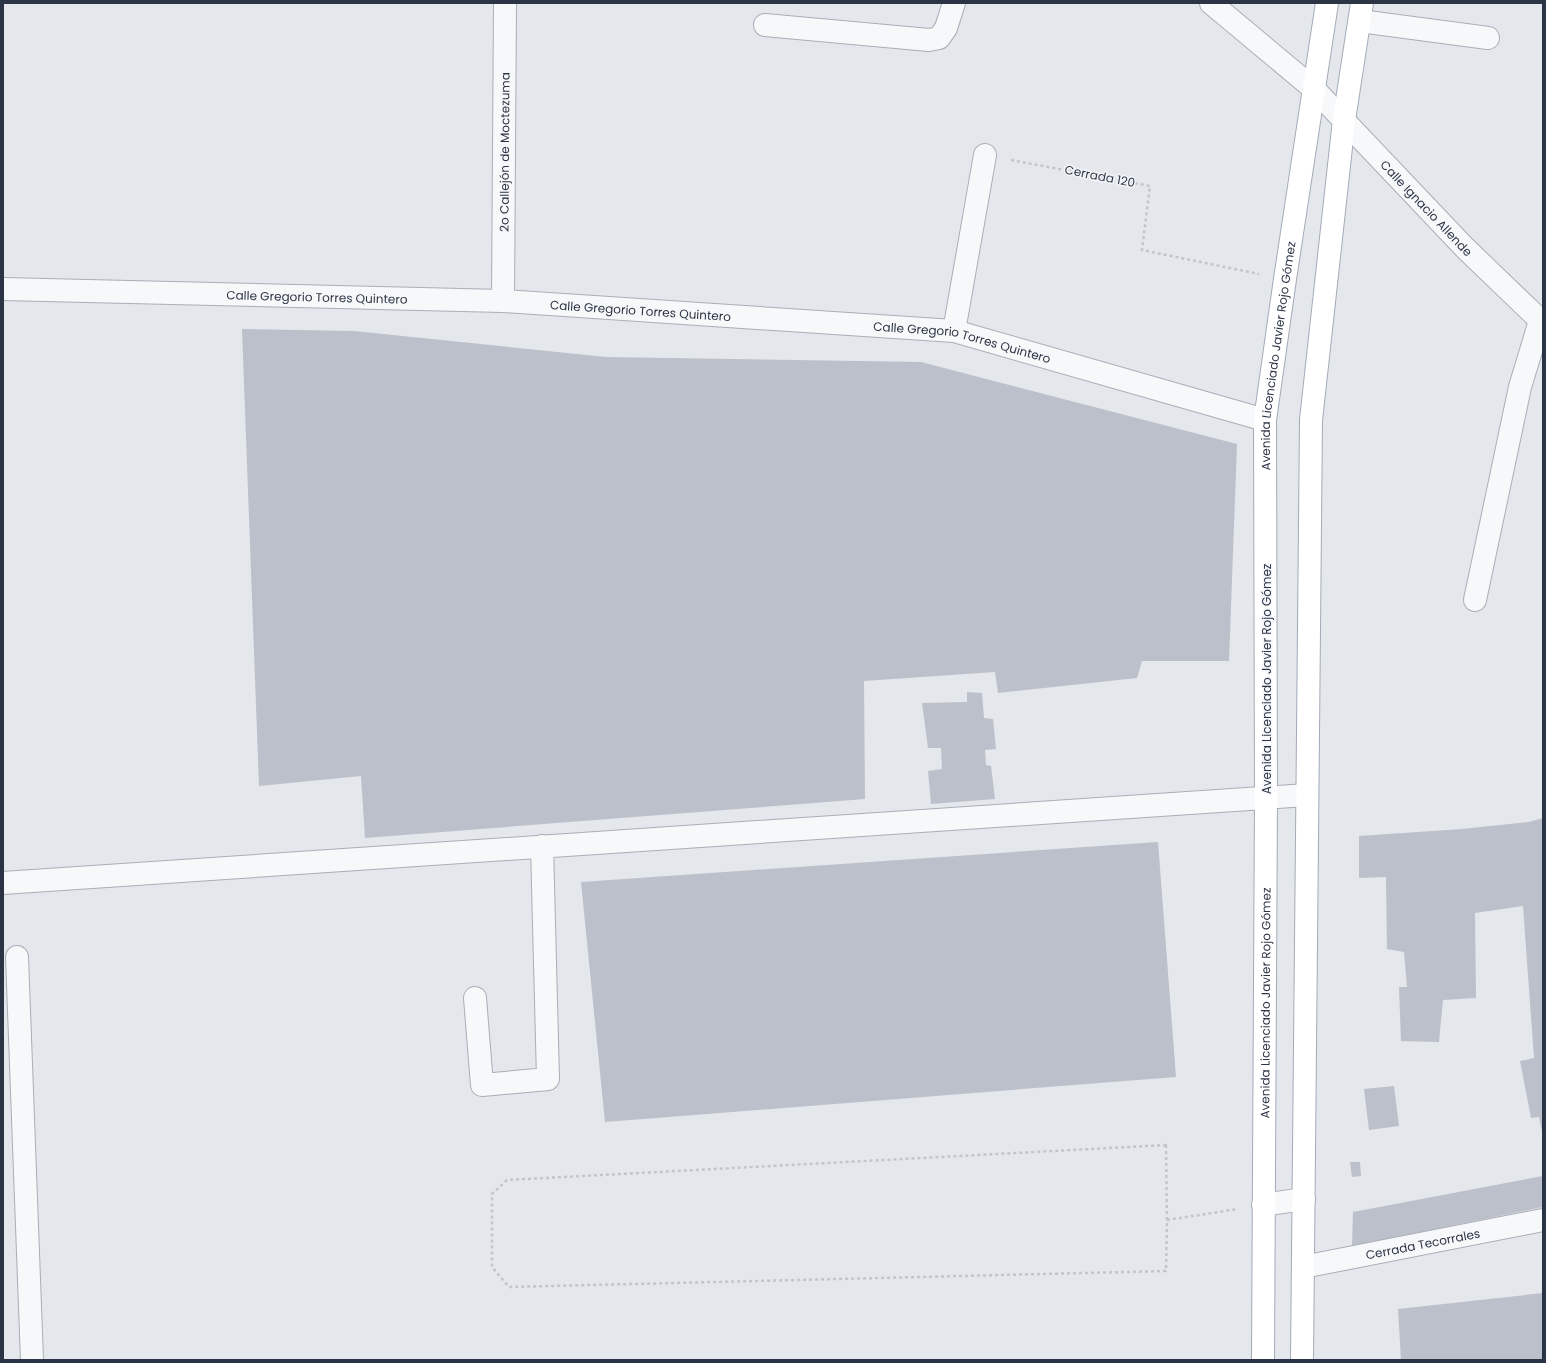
<svg xmlns="http://www.w3.org/2000/svg" width="1546" height="1363" viewBox="0 0 1546 1363" font-family="Poppins,sans-serif">
<style>
.building{fill:#bbc0ca}
.lines{fill:none;stroke-linecap:round;stroke-linejoin:round}
.minor-casing{stroke:#a9aeb7;stroke-width:24}
.major-casing{stroke:#a3abb8;stroke-width:24}
.path{stroke:#c2c5cb;stroke-width:2.5;stroke-dasharray:3 3;stroke-linecap:butt}
.minor{stroke:#f7f8fa;stroke-width:22}
.major{stroke:#fff;stroke-width:22}
.labels{text-anchor:middle;dominant-baseline:central;stroke-width:3;stroke-linejoin:round;paint-order:stroke}
.street-label{font-size:12px;fill:#2b3445;stroke:#f4f6f9}
</style>
<rect width="100%" height="100%" fill="#e4e7ec"/>
<!-- building -->
<g class="building">
<polygon points="242,329 354,331 606,357 921,362 1237,444 1229,661 1142,661 1137,678 998,693 995,672 864,681 865,799 365,838 361,776 259,786"/>
<polygon points="967,692 982,693 984,718 993,719 996,749 985,750 986,765 991,766 995,799 931,804 928,771 942,769 941,748 928,748 922,703 967,702"/>
<polygon points="1543,818 1543,1132 1542,1132 1539,1117 1531,1118 1520,1061 1534,1058 1523,906 1475,913 1476,998 1443,1000 1439,1042 1401,1041 1399,987 1407,987 1404,952 1387,949 1386,877 1359,878 1359,836 1462,829 1529,822"/>
<polygon points="1158,842 1176,1077 605,1122 581,882"/>
<polygon points="1394,1086 1399,1126 1369,1130 1364,1089"/>
<polygon points="1350,1162 1360,1162 1361,1176 1352,1177"/>
<polygon points="1543,1176 1543,1207 1352,1246 1353,1212"/>
<polygon points="1543,1293 1543,1360 1401,1360 1398,1309"/>
</g>
<g class="lines">
<!-- minor casing -->
<g class="minor-casing">
<g id="minor">
<path id="s1" d="M1211,3L1314,89L1465,248L1543,323"/>
<polyline points="1360,21 1488,38"/>
<polyline points="765,25 929,40 939,38 946,28 954,3"/>
<path id="s2" d="M3,289L503,301L954,331L1265,420"/>
<path id="s3" d="M503,301L505,3"/>
<polyline points="954,331 985,155"/>
<polyline points="1475,600 1520,387 1540,321"/>
<polyline points="3,883 1307,795"/>
<polyline points="17,957 32,1360"/>
<polyline points="475,998 482,1085 548,1079 542,846"/>
<polyline points="1263,1205 1304,1199"/>
<path id="s4" d="M1303,1267L1543,1220"/>
</g>
</g>
<!-- major casing -->
<g class="major-casing">
<g id="major">
<path id="s5" d="M1263,1360L1266,797L1265,420L1285,279L1327,3"/>
<polyline points="1302,1360 1311,420 1344,120 1362,3"/>
</g>
</g>
<!-- path -->
<g class="path">
<polyline points="1011,160 1150,186 1142,250 1259,274"/>
<polygon points="1166,1145 1167,1220 1166,1271 509,1287 492,1267 492,1194 507,1180"/>
<polyline points="1167,1220 1238,1209"/>
</g>
<!-- minor -->
<use href="#minor" class="minor"/>
<!-- major -->
<use href="#major" class="major"/>
</g>
<g class="labels">
<!-- street labels -->
<g class="street-label">
<text stroke="none"><textPath href="#s3" startOffset="149">2o Callejón de Moctezuma</textPath></text>
<text transform="translate(1100 176) rotate(11)">Cerrada 120</text>
<text stroke="none"><textPath href="#s1" startOffset="298">Calle Ignacio Allende</textPath></text>
<text stroke="none"><textPath href="#s2" startOffset="314">Calle Gregorio Torres Quintero</textPath></text>
<text stroke="none"><textPath href="#s2" startOffset="638">Calle Gregorio Torres Quintero</textPath></text>
<text stroke="none"><textPath href="#s2" startOffset="962">Calle Gregorio Torres Quintero</textPath></text>
<text stroke="none"><textPath href="#s5" startOffset="1005">Avenida Licenciado Javier Rojo Gómez</textPath></text>
<text transform="translate(1266 679) rotate(-90)">Avenida Licenciado Javier Rojo Gómez</text>
<text stroke="none"><textPath href="#s5" startOffset="357">Avenida Licenciado Javier Rojo Gómez</textPath></text>
<text stroke="none"><textPath href="#s4" startOffset="122">Cerrada Tecorrales</textPath></text>
</g>
</g>
<!-- border -->
<rect width="1546" height="1363" fill="none" stroke="#2b3445" stroke-width="8"/>
</svg>
